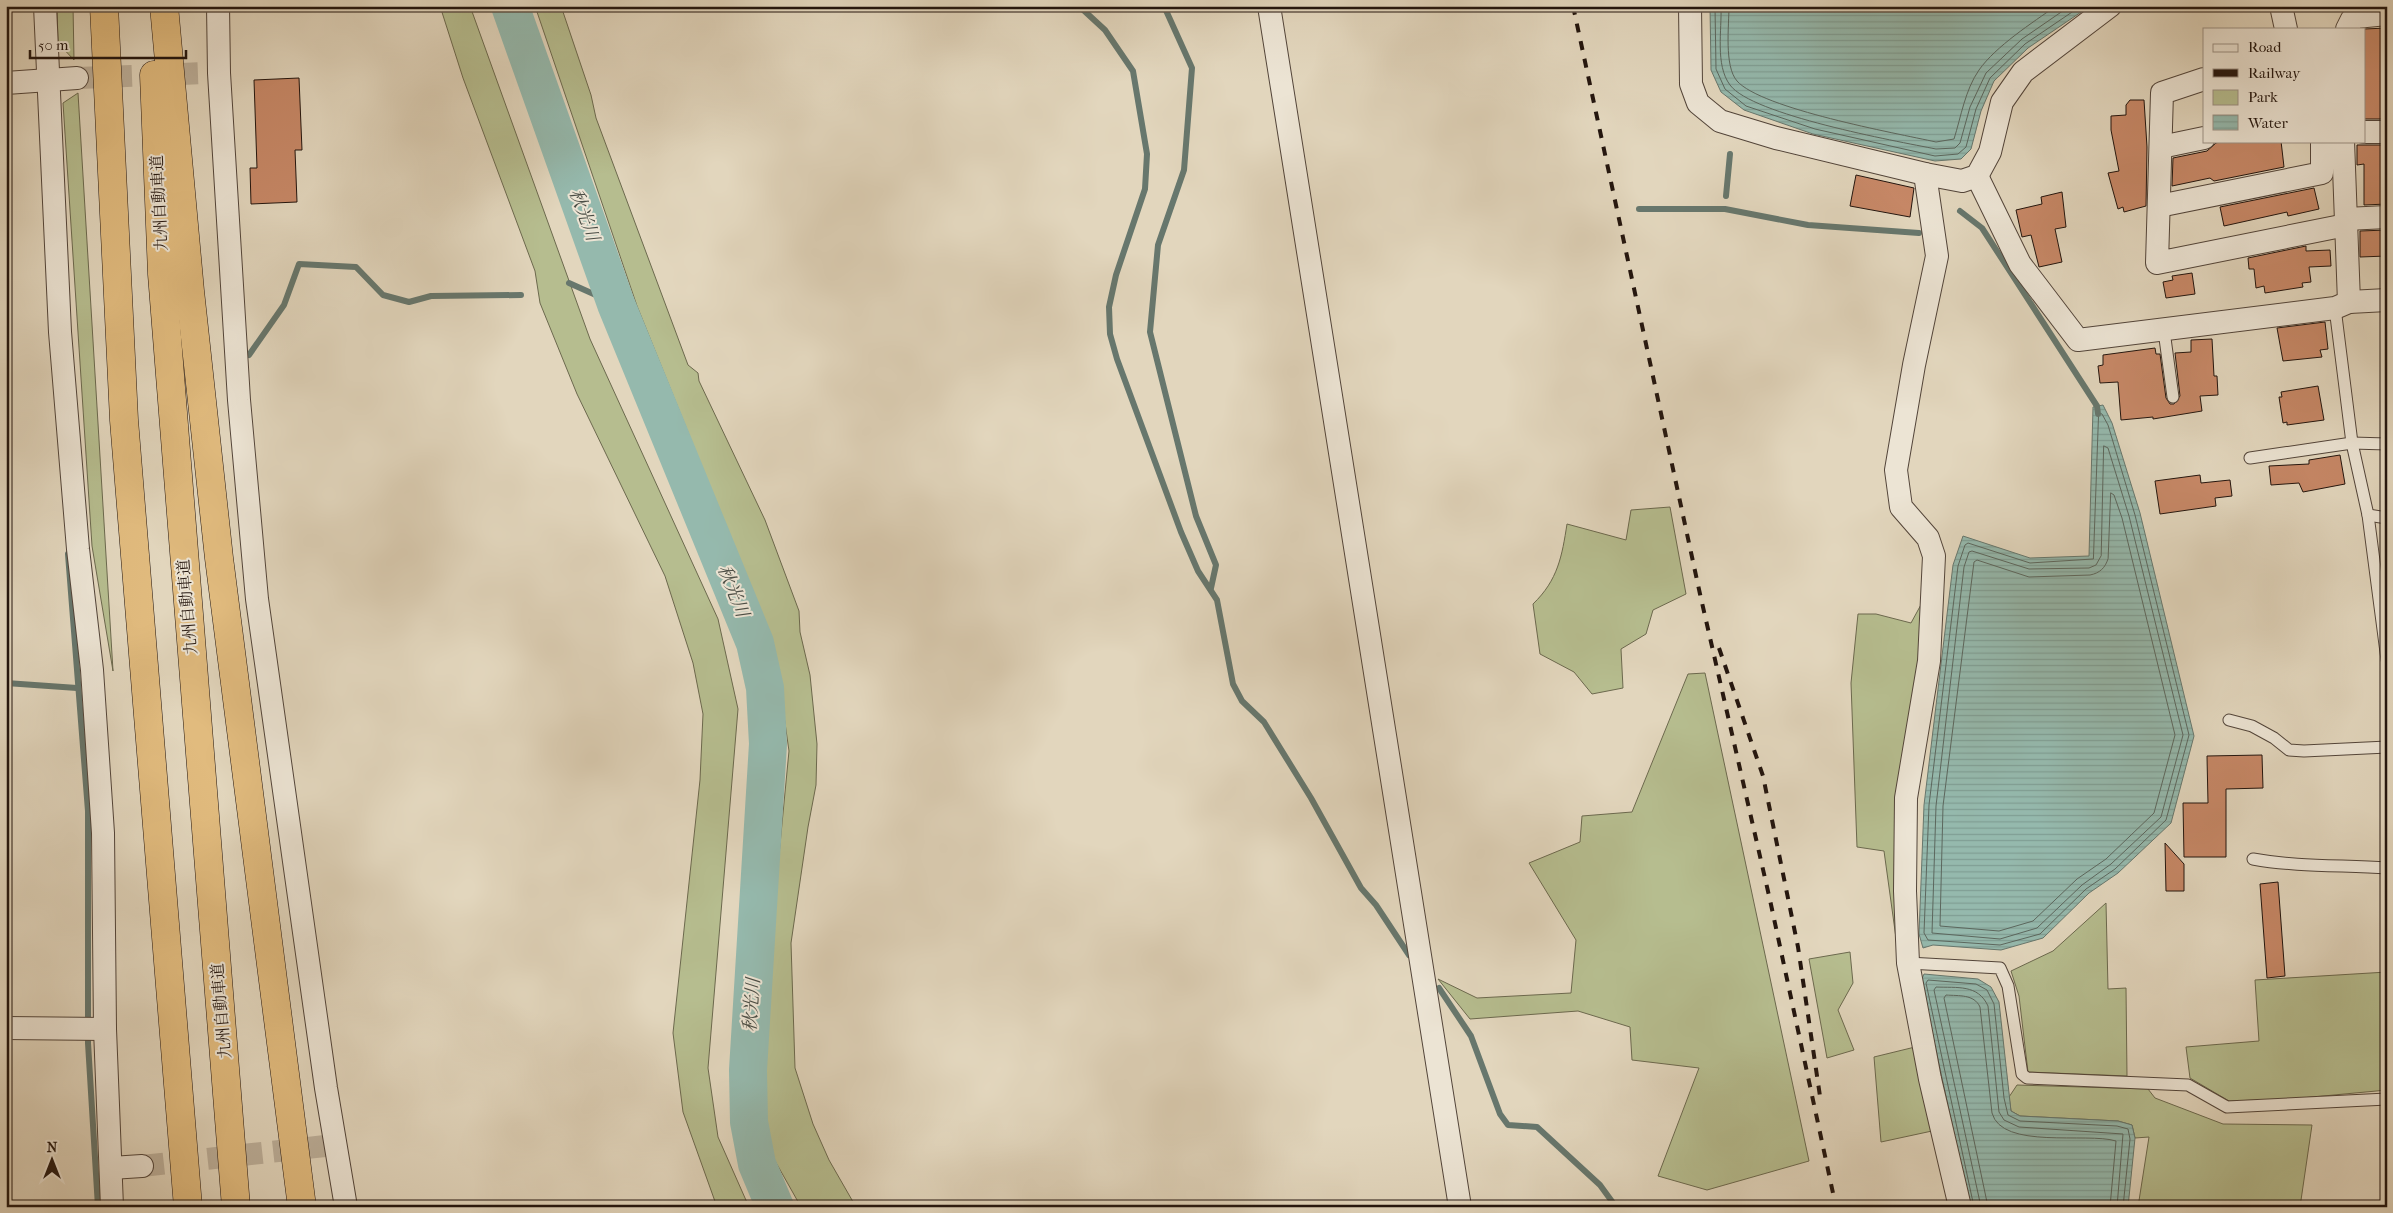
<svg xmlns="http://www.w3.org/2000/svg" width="2393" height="1213" viewBox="0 0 2393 1213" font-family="'IM FELL French Canon','Noto Serif JP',serif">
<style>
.green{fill:#b6bd8f;stroke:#6c694e}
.water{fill:url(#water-rules);stroke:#67776d}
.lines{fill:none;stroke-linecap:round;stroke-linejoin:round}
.shore{stroke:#5c675e;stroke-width:1}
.stream{stroke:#67776d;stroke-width:6}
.river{stroke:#95b9ad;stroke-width:38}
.building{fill:#c78867;stroke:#23150e}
.minor-tunnel{stroke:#bcaf9a;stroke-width:22;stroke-dasharray:22 11;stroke-linecap:butt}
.service-casing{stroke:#53453a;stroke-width:13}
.minor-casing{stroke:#53453a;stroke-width:24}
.motorway-casing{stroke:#23150e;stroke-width:29}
.service{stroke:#ece4d4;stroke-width:11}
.minor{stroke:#ece4d4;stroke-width:22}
.motorway{stroke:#e1bb7e;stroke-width:28}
.rail{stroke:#23150e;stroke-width:4;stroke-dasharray:9 9;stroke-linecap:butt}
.labels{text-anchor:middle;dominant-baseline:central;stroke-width:4;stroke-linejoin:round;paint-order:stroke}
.street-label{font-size:16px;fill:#23150e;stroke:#ece4d4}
.water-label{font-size:18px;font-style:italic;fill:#4b4e46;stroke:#ece4d4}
</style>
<defs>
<pattern id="water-rules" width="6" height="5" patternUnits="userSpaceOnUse" patternTransform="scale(1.25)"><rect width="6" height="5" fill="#95b9ad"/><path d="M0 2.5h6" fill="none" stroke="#809e94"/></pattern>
</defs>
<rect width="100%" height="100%" fill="#e2d6bd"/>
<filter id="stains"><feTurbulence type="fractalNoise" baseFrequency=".004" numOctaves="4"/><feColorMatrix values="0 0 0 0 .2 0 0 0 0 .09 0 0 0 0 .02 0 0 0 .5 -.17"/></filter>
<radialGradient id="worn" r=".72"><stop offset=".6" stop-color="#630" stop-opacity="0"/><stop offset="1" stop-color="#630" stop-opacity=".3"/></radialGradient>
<!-- green -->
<g class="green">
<polygon points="57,6 73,6 74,60 58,43"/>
<polygon points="440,6 470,6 590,339 718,619 738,709 708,1068 718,1137 749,1207 717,1207 683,1112 673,1033 700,780 703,714 693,663 665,576 577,394 540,303 535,271 463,78"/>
<polygon points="535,6 561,6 591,95 596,118 688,365 698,373 699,381 765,520 799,611 800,632 810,675 817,744 816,785 808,827 791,943 795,1068 813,1124 829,1160 856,1207 801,1207 770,1152 758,1073 789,751 774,646 637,306"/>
<polygon points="78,93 113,671 92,546 63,103"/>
<path d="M1670,507L1686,594L1653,610L1646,634L1621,649L1623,688L1592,694L1574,672L1540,654L1533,604C1558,580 1562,556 1567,524L1626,540L1631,510Z"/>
<polygon points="1923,601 1923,662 1898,797 1896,938 1884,851 1857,847 1851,683 1858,614 1876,614 1911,623"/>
<polygon points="1705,673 1809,1161 1707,1190 1658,1176 1699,1068 1632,1060 1630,1027 1578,1011 1470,1019 1438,979 1477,998 1571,993 1576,940 1529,863 1580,842 1582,816 1632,812 1688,674"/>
<polygon points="2106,903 2108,989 2126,988 2127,1076 2028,1072 2019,996 2011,971 2053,951"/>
<polygon points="1850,952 1853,983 1838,1010 1854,1050 1827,1058 1809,959"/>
<polygon points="2387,972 2387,1090 2291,1099 2229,1101 2190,1078 2186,1047 2259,1041 2255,980"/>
<polygon points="1915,1047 1932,1131 1881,1142 1874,1057"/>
<polygon points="2017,1085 2148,1089 2155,1098 2223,1124 2312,1125 2300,1207 2138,1207 2149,1137 2135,1138 2132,1125 2118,1121 2020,1116 2011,1111 2009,1097"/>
</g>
<!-- water -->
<g class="water">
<polygon points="1710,6 2090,6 2028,48 1994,81 1981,111 1971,149 1961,159 1935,161 1813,134 1744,110 1721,92 1711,70"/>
<polygon points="2103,405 2112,423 2140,513 2194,736 2171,823 2118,873 2089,893 2043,938 2001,950 1933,945 1923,948 1919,934 1924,805 1953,565 1963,536 2030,558 2089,556 2093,407"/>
<polygon points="1924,974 1978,979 1991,987 1999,1002 2011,1111 2020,1116 2118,1121 2132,1125 2135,1138 2128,1207 1970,1207 1921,981"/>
</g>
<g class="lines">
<!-- shore -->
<g class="shore">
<polyline points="1715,6 1716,69 1725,89 1746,106 1815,129 1935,156 1958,154 1966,147 1976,109 1990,78 2025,44 2081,6"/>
<path d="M1721,6C1722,30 1715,65 1730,85C1752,115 1895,141 1936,149L1955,148L1960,143L1970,107L1986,73L2022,39L2070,6"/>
<path d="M1729,6C1729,26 1724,66 1737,81C1762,109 1895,133 1936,142L1954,139C1961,117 1965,90 1979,70C1996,46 2032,23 2056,6"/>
<polygon points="2099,413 2102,414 2108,425 2135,515 2189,735 2166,820 2115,869 2086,889 2040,934 2000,945 1928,940 1924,933 1929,805 1958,566 1965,545 1968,543 2030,563 2093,559"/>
<polygon points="2104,446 2108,448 2129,516 2183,735 2161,817 2111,864 2082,885 2037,928 2000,939 1932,933 1936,806 1964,567 1969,552 1972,551 2029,569 2089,568 2096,565 2101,556"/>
<path d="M2111,493L2114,495L2122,518L2175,735L2154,813L2106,859L2077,879L2033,921L1999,931L1940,926L1943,806L1974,562L1977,560L2029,577L2090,575C2100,573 2105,568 2108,559Z"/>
<polyline points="1974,1207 1926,983 1928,980 1976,984 1987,990 1994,1004 2004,1098 2008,1115 2020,1121 2117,1126 2128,1129 2130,1139 2123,1207"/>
<path d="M1981,1207L1934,990L1936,987C1957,988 1978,984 1988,1006L1999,1112L2004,1120L2019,1127L2123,1134L2117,1207"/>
<path d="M1988,1207L1944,998L1946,995C1959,996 1974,994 1980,1007L1992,1113C2002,1150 2087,1132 2116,1141L2110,1207"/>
</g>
<!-- stream -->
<g class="stream">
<polyline points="1079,6 1105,30 1133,71 1147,154 1145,189 1116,275 1109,307 1110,334 1117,359 1181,532 1198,571 1217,600 1233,684 1242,701 1264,722 1311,798 1361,888 1376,905 1409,955"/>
<polyline points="1164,6 1192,68 1184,170 1158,245 1150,332 1196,516 1216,565 1211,588"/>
<polyline points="1726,196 1730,154"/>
<polyline points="1639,209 1725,209 1808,225 1919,233"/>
<polyline points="1960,211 1982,228 2097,406 2098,414"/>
<polyline points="569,283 616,304"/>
<polyline points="249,355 284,305 299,264 356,267 383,295 409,302 431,296 521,295"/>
<polyline points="68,554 88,811 88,1043 98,1207"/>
<polyline points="6,683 77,688"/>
<polyline points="1439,988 1471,1036 1500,1114 1508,1125 1537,1127 1600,1185 1616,1207"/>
</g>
<!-- river -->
<polyline class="river" points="510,6 616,304 755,643 765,688 768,744 748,1070 749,1122 757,1164 775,1207"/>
</g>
<!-- building -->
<g class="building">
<polygon points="2387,28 2387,119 2364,119 2364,29"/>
<polygon points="299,78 302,150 295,150 297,202 251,204 250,168 257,168 254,80"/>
<polygon points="2130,100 2144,100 2147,147 2146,206 2124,212 2123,207 2118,209 2108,173 2119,171 2111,130 2111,116 2126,115 2126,105"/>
<polygon points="2223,141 2281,141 2284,167 2214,181 2210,178 2172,186 2173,158 2207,151 2216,143"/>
<polygon points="2357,145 2386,145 2387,204 2364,205 2364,164 2357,165"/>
<polygon points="1856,175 1914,188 1910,217 1850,206"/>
<polygon points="2314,188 2319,209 2288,216 2287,212 2224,226 2220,207"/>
<polygon points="2062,192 2066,227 2055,229 2062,262 2039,267 2031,235 2022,237 2016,210 2042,204 2041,197"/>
<polygon points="2387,230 2387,256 2360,257 2360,231"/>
<polygon points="2306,246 2306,251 2330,250 2331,266 2309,267 2311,282 2302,283 2303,287 2265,293 2264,286 2256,288 2254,269 2249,269 2248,258"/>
<polygon points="2192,273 2195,294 2166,298 2163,282 2173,280 2172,276"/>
<polygon points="2325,322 2328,349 2320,350 2322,357 2283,361 2277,328"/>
<polygon points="2212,339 2214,376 2217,376 2218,395 2200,396 2202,411 2153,419 2153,417 2121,420 2118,382 2100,383 2098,366 2103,365 2103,355 2155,348 2156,354 2160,354 2166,398 2170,404 2174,404 2180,396 2175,353 2191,352 2191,340"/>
<polygon points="2318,386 2324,420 2287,425 2287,422 2283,423 2279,397 2282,397 2281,392"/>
<polygon points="2340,455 2345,484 2303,492 2299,483 2271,485 2269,466 2309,464 2309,460"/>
<polygon points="2200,475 2201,483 2230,480 2232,496 2215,498 2216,506 2160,514 2155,481"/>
<polygon points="2262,755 2263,788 2226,789 2226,857 2184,857 2183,803 2208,803 2207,756"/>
<polygon points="2165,843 2184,864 2184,891 2166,891"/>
<polygon points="2278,882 2285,976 2267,978 2260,884"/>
</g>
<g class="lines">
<!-- minor-tunnel -->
<g class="minor-tunnel">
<polyline points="77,78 206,73"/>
<polyline points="142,1166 325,1146"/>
</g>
<!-- service casing -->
<g class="service-casing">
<g id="service">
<polyline points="2335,308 2352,443 2368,515 2387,660"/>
<polyline points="2164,331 2173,397"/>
<polyline points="2250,458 2352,443 2387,444"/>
<polyline points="2368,515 2387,518"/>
<polyline points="2229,720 2252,726 2274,738 2289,750 2304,751 2387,747"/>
<path d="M2253,859C2297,867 2342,865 2387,868"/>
<polyline points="1908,963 2000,968 2008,986 2022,1074 2027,1078 2188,1085 2227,1107 2387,1099"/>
</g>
</g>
<!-- minor casing -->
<g class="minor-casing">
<g id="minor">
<polyline points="45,6 60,332 78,549 92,670 103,833 105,1029 112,1207"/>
<polyline points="218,6 219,73 239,400 257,599 326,1088 346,1207"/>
<polyline points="1269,6 1460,1207"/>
<polyline points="1690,6 1691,84 1698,103 1720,121 1776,138 1925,174 1962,181 1977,176 1990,152 2002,102 2023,72 2110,6"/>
<polyline points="2281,6 2286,29"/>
<polyline points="2347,29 2352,19 2356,17 2387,14"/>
<polyline points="2204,79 2162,93 2157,263 2346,225"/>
<polyline points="6,83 77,78"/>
<polyline points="2364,132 2387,132"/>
<polyline points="2343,141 2349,302"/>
<polyline points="2161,147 2204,138"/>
<polyline points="1925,174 1937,256 1914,365 1896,470 1901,507 1928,538 1934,556 1929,661 1906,798 1905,891 1908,963 1930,1079 1960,1207"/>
<polyline points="1977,176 2020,264 2078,340 2335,308 2349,302 2387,300"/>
<polyline points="2159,206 2322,173 2322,141"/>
<polyline points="2346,219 2387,217"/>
<polyline points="6,1028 105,1029"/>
<polyline points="111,1168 142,1166"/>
</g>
</g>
<!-- motorway casing -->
<g class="motorway-casing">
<g id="motorway">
<polyline points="104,6 124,420 188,1207"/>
<polyline points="164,6 190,291 219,558 302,1207"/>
<polyline points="154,75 162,274 236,1207"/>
</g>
</g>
<!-- service -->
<use href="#service" class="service"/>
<!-- minor -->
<use href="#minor" class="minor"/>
<!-- motorway -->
<use href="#motorway" class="motorway"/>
<!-- rail -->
<g class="rail">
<polyline points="1573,6 1700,594 1770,900 1836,1207"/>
<polyline points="1719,648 1763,776 1798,947 1821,1103"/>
</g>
</g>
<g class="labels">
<!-- street labels -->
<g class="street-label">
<text transform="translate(159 203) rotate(-93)">九州自動車道</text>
<text transform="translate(187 607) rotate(-95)">九州自動車道</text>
<text transform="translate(221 1011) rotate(-95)">九州自動車道</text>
</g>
<!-- water labels -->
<g class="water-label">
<text transform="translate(584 215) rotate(70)">秋光川</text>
<text transform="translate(733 591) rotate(68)">秋光川</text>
<text transform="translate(752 1005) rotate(-86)">秋光川</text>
</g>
</g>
<!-- margin -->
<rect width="2393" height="1213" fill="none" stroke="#e2d6bd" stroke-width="25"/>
<rect x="8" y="8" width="2378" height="1198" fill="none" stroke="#23150e" stroke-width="2.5"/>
<rect x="12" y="12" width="2368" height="1188" fill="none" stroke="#23150e"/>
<!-- legend -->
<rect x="2203" y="28" width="162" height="115" fill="#ece4d4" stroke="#9c9185"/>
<rect x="2213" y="44" width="25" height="8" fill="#ece4d4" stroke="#9c9185"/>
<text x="2248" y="52" font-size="15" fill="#23150e">Road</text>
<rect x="2213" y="69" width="25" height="8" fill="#23150e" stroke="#9c9185"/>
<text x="2248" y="78" font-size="15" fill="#23150e">Railway</text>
<rect x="2213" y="90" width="25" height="15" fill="#b6bd8f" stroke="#9c9185"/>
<text x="2248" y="102" font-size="15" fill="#23150e">Park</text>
<rect x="2213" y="115" width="25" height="15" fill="url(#water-rules)" stroke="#9c9185"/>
<text x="2248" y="128" font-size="15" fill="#23150e">Water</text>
<!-- north arrow -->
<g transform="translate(52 1160)" stroke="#ece4d4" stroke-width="4" paint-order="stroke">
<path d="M0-4L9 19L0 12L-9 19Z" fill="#23150e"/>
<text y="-8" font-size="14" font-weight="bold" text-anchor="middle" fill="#23150e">N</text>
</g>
<!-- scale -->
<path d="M30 50v8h156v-8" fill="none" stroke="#23150e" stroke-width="2.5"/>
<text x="38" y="50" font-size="15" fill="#23150e" stroke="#ece4d4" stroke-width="4" paint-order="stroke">50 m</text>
<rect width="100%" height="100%" filter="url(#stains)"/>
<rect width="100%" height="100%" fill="url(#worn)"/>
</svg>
